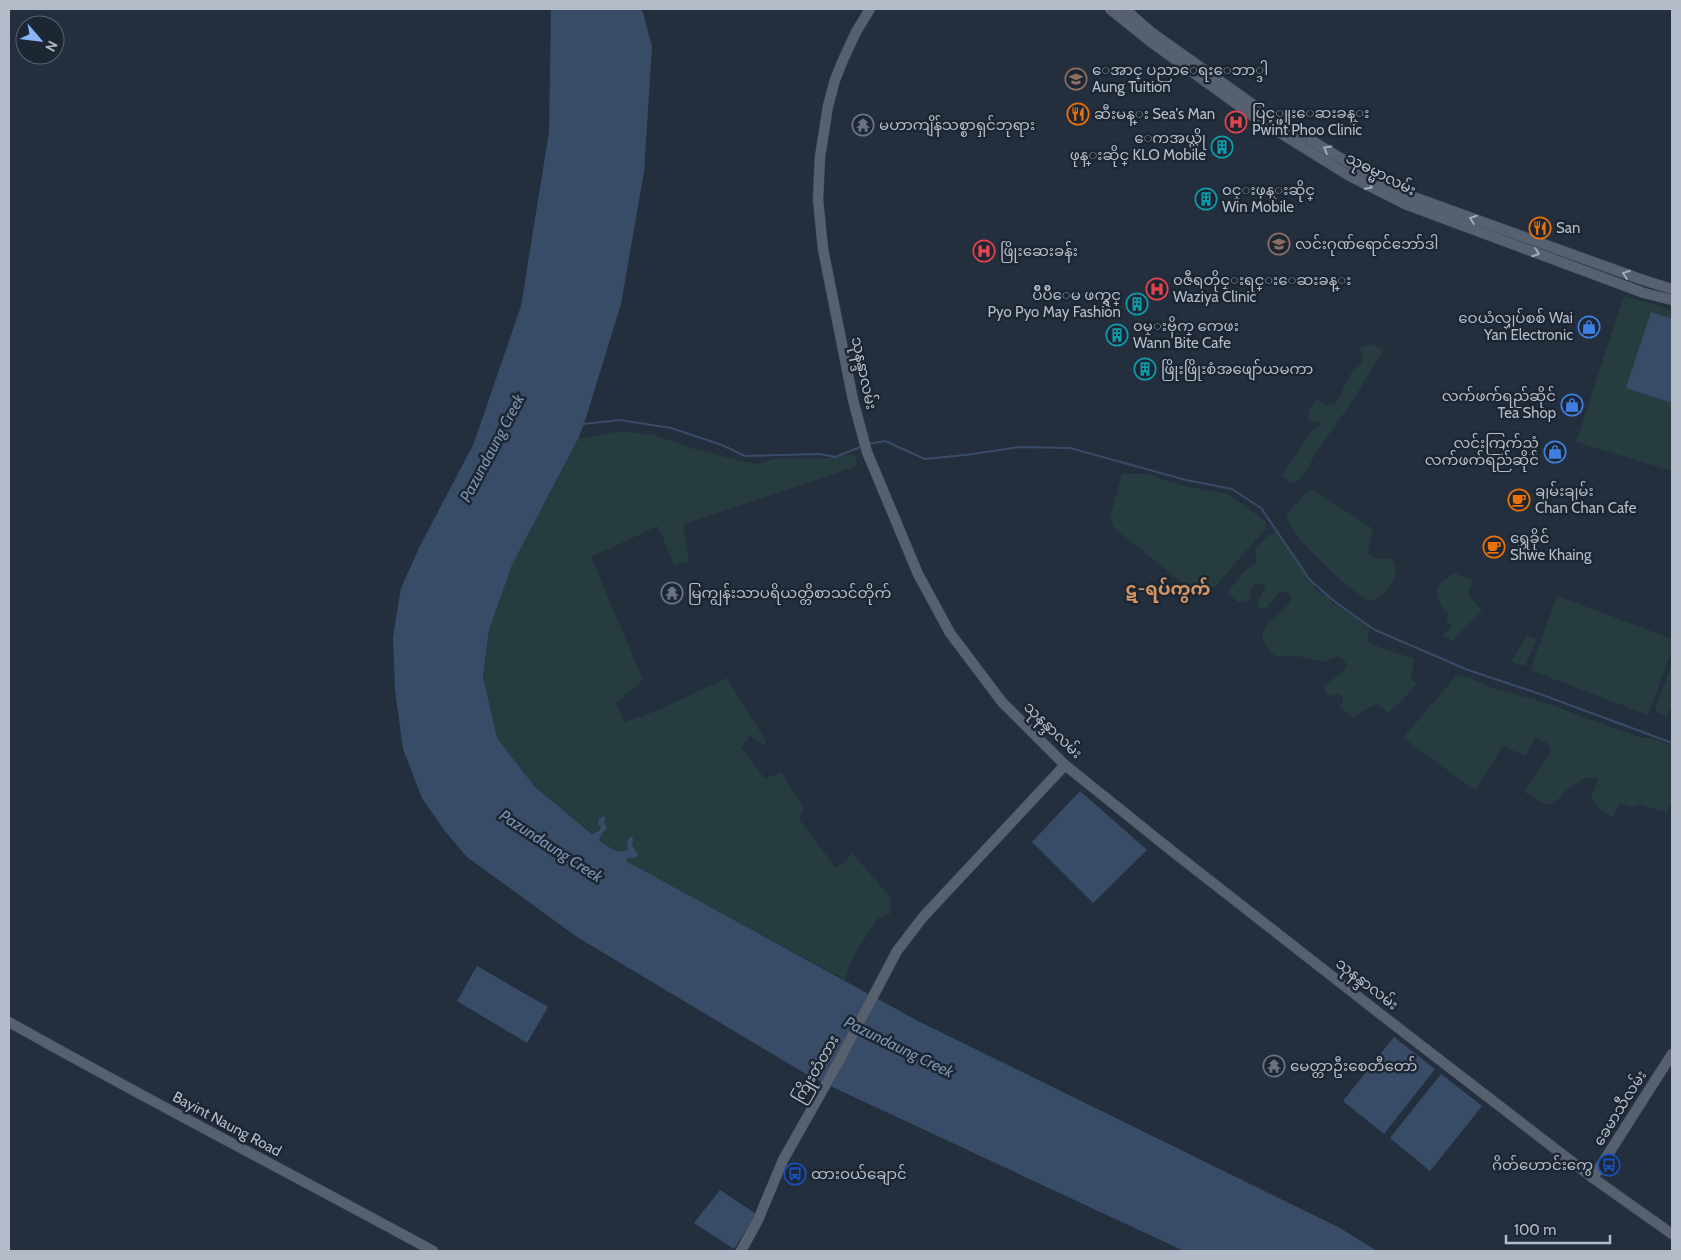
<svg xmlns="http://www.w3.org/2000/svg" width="1681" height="1260" viewBox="0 0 1681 1260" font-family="Cabin,'Noto Sans Myanmar',sans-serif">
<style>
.green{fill:#263c3f}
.water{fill:#394c67}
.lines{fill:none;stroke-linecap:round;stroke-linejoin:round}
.stream{stroke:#394c67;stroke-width:2}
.major-casing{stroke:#414a57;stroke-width:11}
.major{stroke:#56606e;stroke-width:10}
.oneway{stroke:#a1aab7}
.labels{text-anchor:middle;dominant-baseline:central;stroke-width:5;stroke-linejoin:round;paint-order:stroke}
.poi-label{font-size:15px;fill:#b4bcc9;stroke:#1d2633;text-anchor:start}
.street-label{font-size:15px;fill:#b4bcc9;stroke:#1d2633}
.water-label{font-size:16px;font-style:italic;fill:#7c92b1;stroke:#1d2633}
.quarter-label{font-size:18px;font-weight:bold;fill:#d59563;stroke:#1d2633}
</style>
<rect width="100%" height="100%" fill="#242f3e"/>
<!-- green -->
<g class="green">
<polygon points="1624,296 1672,310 1672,471 1576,442"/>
<polygon points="1371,344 1383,350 1353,400 1315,454 1307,470 1297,482 1291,483 1282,476 1311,432 1321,424 1320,420 1312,422 1308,420 1309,410 1317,400 1325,404 1335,405 1352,372 1362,362 1362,355 1360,351 1362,347"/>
<path d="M622,431L654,435L694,449L736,460L758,464L777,458L820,459L855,454L857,466L683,524L689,561L674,565L658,526L591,557L643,680L616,703L624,722L656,711L727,678L767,743L762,744L750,736L741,747L765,779L781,772L804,808L799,819L836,868L846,861L852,853L891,898L890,914L878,918L852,958L845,980L625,861L626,859L638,854L632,845V841C623,861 613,850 599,841L601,835L607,828L604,822L606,818L599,831L593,834L535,787L497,738L483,676L489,630L512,565L578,439Z"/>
<polygon points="1122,474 1148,474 1166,481 1188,487 1229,494 1266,522 1266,528 1214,588 1205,583 1193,591 1114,528 1110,518"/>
<path d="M1312,489L1373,529L1367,555L1380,559L1391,558C1405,572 1385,599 1369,601L1346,585L1313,553L1299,538L1291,527L1286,516L1307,491Z"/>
<path d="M1273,533H1279L1313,583L1314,589L1328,597L1332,603L1369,625L1371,629L1367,637L1368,643L1414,659L1411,678L1417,684L1403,700L1388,713L1377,704L1353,717L1339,707L1343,703L1342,696L1337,694L1331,696L1326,693L1323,687L1344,671L1347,665L1343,659L1338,656C1334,658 1330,660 1326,661C1308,661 1296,652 1277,657C1240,625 1286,620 1292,596L1287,592L1281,591L1267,607L1261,609L1258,607V602L1266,585L1256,583L1250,589V598L1245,602H1238L1227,593L1244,572L1256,562L1255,549L1267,536Z"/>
<path d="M1454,573L1473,580L1468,594L1482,610L1452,641L1443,635L1452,626L1446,620L1449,614C1442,609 1433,595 1439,586C1442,581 1450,577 1454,573Z"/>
<polygon points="1557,596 1672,639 1672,650 1648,715 1530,670"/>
<polygon points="1527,635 1537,639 1525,666 1511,662"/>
<polygon points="1672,664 1672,705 1667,716 1656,712 1656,707"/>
<polygon points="1456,676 1470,678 1495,689 1543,702 1641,738 1653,738 1672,746 1672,806 1669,805 1667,812 1639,804 1632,807 1620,803 1613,817 1602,812 1591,799 1598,780 1587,777 1566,790 1561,797 1551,804 1545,804 1524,792 1551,752 1547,743 1536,737 1525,756 1503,746 1475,790 1403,738"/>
</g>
<!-- water -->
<g class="water">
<path d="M551,9H642L652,47L644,172L621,304L584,424L578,439L512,565L489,630L483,676L497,738L535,787L592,834L599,831L601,826L598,824L599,819L603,816L606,818L604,822L607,828L601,835L599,841C608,846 618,856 628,849C626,844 627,841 631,836L633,838L632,845L638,854L636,858H628L626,861L918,1021L1340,1228L1377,1251H1184L811,1077L577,937L467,857L444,830L422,798L403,749L395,690L393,637L401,588L419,548L474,443L521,306L549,132Z"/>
<polygon points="1651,312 1672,319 1672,403 1626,388"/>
<polygon points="1080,791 1147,850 1093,903 1032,842"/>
<polygon points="477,966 548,1007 527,1043 457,1001"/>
<polygon points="1394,1037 1435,1069 1384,1134 1343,1101"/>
<polygon points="1441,1074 1482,1106 1430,1171 1390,1138"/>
<polygon points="720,1190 756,1214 734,1249 694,1223"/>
</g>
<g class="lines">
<!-- stream -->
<g class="stream">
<polyline points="583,424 620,420 671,428 722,445 745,456 820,454 835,457 863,446"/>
<polyline points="869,444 885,441 925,459 965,455 1019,447 1070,448 1186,480 1232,489 1261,508 1310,580 1335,602 1375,630 1468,670 1540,694 1672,743"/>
</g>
<!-- major casing -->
<g class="major-casing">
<g id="major">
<polyline points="870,9 856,32 843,60 835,80 828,106 820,157 818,199 823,249 853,400 867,452 918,574 950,633 1002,702 1065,765 1172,851 1388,1020 1593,1178 1672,1234"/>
<polyline points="1110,9 1151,42 1253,116 1348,175 1405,204 1644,293 1672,300"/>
<polyline points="1125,9 1151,32 1258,108 1352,165 1408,195 1643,280 1672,289"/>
<path d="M9,1022C149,1101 292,1174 433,1251"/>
<polyline points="1593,1178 1672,1054"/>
<polyline points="741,1251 758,1220 783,1160 839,1061 897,951 923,917 1065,765"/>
</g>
</g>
<!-- major -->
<use href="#major" class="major"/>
</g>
<!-- one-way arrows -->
<defs><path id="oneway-chevron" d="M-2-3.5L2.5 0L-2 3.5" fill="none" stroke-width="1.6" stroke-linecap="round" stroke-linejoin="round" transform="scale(1.25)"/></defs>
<g class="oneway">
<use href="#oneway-chevron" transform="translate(1327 149) rotate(-149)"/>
<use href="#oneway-chevron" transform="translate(1369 186) rotate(27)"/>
<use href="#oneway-chevron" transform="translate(1473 219) rotate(-160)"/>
<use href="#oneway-chevron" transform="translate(1536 253) rotate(20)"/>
<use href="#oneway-chevron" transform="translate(1626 274) rotate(-160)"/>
</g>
<!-- icons -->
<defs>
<g id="school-ring" transform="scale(1.125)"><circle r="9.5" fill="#1d2633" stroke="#8d6e63" stroke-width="1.5"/><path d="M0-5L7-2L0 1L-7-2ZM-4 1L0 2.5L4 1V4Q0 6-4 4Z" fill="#8d6e63"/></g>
<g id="restaurant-ring" transform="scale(1.125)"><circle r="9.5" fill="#1d2633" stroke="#e8710a" stroke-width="1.5"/><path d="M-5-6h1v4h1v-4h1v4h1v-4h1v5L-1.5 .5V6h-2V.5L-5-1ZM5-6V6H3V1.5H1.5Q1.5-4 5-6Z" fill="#e8710a"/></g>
<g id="hospital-ring" transform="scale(1.125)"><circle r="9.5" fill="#1d2633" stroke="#e0444e" stroke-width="1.5"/><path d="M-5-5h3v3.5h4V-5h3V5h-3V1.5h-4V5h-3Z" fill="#e0444e"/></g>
<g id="temple-ring" transform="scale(1.125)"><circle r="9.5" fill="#1d2633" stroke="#6b7280" stroke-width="1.5"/><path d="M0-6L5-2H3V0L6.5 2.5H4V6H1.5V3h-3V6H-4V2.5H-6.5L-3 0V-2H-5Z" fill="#6b7280"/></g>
<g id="building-ring" transform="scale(1.125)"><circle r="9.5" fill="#1d2633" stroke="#0f9aa8" stroke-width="1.5"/><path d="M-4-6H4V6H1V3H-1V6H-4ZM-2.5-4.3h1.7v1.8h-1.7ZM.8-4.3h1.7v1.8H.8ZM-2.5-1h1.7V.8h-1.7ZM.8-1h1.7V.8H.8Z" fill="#0f9aa8"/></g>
<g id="shop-ring" transform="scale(1.125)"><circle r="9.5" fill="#1d2633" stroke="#3f7fe0" stroke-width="1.5"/><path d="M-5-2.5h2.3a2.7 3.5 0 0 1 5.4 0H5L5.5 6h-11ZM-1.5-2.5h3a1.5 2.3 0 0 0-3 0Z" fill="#3f7fe0"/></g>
<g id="cafe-ring" transform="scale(1.125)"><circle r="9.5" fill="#1d2633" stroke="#e8710a" stroke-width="1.5"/><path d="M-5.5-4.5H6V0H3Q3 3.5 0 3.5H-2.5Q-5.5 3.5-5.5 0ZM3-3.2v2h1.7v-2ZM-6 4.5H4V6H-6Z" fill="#e8710a"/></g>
<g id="bus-ring" transform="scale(1.125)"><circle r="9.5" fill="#1d2633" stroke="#1a4fb4" stroke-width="1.5"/><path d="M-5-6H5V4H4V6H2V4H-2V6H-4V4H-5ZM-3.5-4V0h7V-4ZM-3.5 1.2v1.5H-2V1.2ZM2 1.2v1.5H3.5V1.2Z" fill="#1a4fb4"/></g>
</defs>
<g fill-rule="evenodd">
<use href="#school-ring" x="1076" y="79"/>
<use href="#restaurant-ring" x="1078" y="114"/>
<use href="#hospital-ring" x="1236" y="122"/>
<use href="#temple-ring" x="863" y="125"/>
<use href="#building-ring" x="1222" y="147"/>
<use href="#building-ring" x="1206" y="199"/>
<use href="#restaurant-ring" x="1540" y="228"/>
<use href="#school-ring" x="1279" y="244"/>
<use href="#hospital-ring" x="984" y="251"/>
<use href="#hospital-ring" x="1157" y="289"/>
<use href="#building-ring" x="1137" y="304"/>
<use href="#shop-ring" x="1589" y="327"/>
<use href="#building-ring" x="1117" y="335"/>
<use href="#building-ring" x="1145" y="369"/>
<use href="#shop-ring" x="1572" y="405"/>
<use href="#shop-ring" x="1555" y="452"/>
<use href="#cafe-ring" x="1519" y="500"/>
<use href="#cafe-ring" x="1494" y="547"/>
<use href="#temple-ring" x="672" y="593"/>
<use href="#temple-ring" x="1274" y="1066"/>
<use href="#bus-ring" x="1609" y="1165"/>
<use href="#bus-ring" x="795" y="1174"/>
</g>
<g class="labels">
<!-- poi labels -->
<g class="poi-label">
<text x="1092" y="70">ေအာင္ ပညာေရးေဘာ္ဒါ<tspan x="1092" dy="17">Aung Tuition</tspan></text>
<text x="1252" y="113">ပြင့္ဖူးေဆးခန္း<tspan x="1252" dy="17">Pwint Phoo Clinic</tspan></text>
<text x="1094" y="114">ဆီးမန္း Sea's Man</text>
<text x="879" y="125">မဟာကျိန်သစ္စာရှင်ဘုရား</text>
<text x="1206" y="138" text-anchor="end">ေကအယ္လ္အို<tspan x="1206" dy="17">ဖုန္းဆိုင္ KLO Mobile</tspan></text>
<text x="1222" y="190">၀င္းဖုန္းဆိုင္<tspan x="1222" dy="17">Win Mobile</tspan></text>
<text x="1556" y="228">San</text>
<text x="1295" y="244">လင်းဂုဏ်ရောင်ဘော်ဒါ</text>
<text x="1000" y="251">ဖြိုးဆေးခန်း</text>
<text x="1173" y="280">၀ဇီရတိုင္းရင္းေဆးခန္း<tspan x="1173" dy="17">Waziya Clinic</tspan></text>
<text x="1121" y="295" text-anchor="end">ပ်ိဳပ်ိဳေမ ဖက္ရွင္<tspan x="1121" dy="17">Pyo Pyo May Fashion</tspan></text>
<text x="1573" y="318" text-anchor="end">ဝေယံလျှပ်စစ် Wai<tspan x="1573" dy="17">Yan Electronic</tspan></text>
<text x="1133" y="326">၀မ္းဗိုက္ ကေဖး<tspan x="1133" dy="17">Wann Bite Cafe</tspan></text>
<text x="1161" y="369">ဖြိုးဖြိုးစံအဖျော်ယမကာ</text>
<text x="1556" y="396" text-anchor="end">လက်ဖက်ရည်ဆိုင်<tspan x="1556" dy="17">Tea Shop</tspan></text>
<text x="1539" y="443" text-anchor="end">လင်းကြက်ညံ<tspan x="1539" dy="17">လက်ဖက်ရည်ဆိုင်</tspan></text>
<text x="1535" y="491">ချမ်းချမ်း<tspan x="1535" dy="17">Chan Chan Cafe</tspan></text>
<text x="1510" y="538">ရွှေခိုင်<tspan x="1510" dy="17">Shwe Khaing</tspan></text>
<text x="688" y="593">မြကျွန်းသာပရိယတ္တိစာသင်တိုက်</text>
<text x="1290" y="1066">မေတ္တာဦးစေတီတော်</text>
<text x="1593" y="1165" text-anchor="end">ဂိတ်ဟောင်းကွေ</text>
<text x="811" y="1174">ထားဝယ်ချောင်</text>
</g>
<!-- street labels -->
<g class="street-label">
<text transform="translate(1381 174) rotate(27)">သုဓမ္မာလမ်း</text>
<text transform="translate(864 373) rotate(78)">သုနန္ဒာလမ်း</text>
<text transform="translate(1053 730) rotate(44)">သုနန္ဒာလမ်း</text>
<text transform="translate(1367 984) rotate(38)">သုနန္ဒာလမ်း</text>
<text transform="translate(816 1069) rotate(-60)">ကြိုးတံတား</text>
<text transform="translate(1620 1108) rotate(-58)">ခေမာသီလမ်း</text>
<text transform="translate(227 1124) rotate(28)">Bayint Naung Road</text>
</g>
<!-- water labels -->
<g class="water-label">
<text transform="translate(492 448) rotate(-62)">Pazundaung Creek</text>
<text transform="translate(551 846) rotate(33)">Pazundaung Creek</text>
<text transform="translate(899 1047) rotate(26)">Pazundaung Creek</text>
</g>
<!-- quarter labels -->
<g class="quarter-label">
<text x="1168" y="589">ဋ-ရပ်ကွက်</text>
</g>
</g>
<!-- border -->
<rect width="1681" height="1260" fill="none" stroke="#b4bcc9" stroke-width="20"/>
<!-- north arrow -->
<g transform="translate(40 40) rotate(118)"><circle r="24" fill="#1d2633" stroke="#59626f"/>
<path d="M0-4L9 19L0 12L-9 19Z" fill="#8ab4f8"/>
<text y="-8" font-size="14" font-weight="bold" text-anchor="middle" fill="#b4bcc9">N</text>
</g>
<!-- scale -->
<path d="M1506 1235v8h104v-8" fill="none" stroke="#b4bcc9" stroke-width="2.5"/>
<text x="1514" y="1235" font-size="15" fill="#b4bcc9" stroke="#1d2633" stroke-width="4" paint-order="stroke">100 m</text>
</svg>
